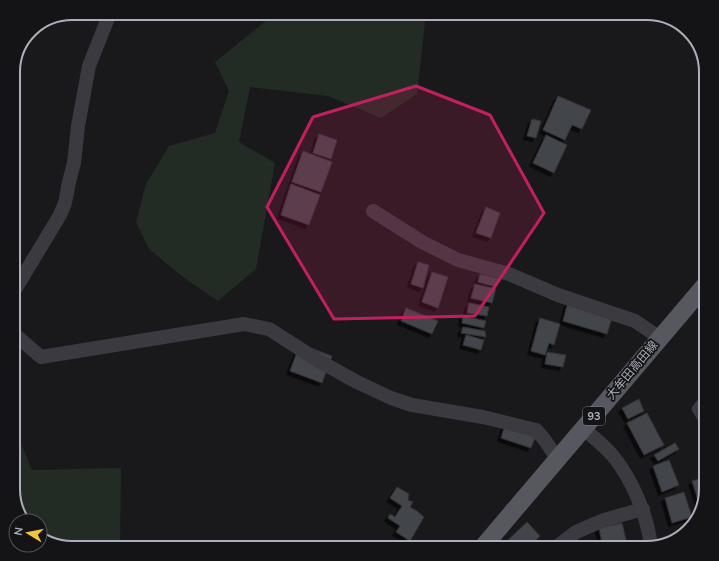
<svg xmlns="http://www.w3.org/2000/svg" width="719" height="561" viewBox="0 0 719 561" font-family="'Nunito Sans','Noto Sans JP',sans-serif">
<style>
.green{fill:#232b25}
.building{fill:#434448;stroke:#333337;filter:url(#shadow)}
.lines{fill:none;stroke-linecap:round;stroke-linejoin:round}
.minor{stroke:#3a3a40;stroke-width:14}
.major{stroke:#56575f;stroke-width:18}
.marked{fill:#c12060;fill-opacity:0.2;stroke:#c12060;stroke-width:3;stroke-linejoin:round}
.labels{text-anchor:middle;dominant-baseline:central;stroke-width:3.5;stroke-linejoin:round;paint-order:stroke}
.shield{fill:#141416;stroke:#7e808a;stroke-width:1}
.shield-label{font-size:11px;font-weight:bold;fill:#acafbb}
.street-label{font-size:12px;fill:#acafbb;stroke:#141416}
.rim{fill:none;stroke:#acafbb;stroke-width:2}
</style>
<defs>
<filter id="shadow"><feDropShadow dx="-3.5" dy="3.5" stdDeviation="0" flood-color="#0009"/></filter>
</defs>
<rect width="100%" height="100%" fill="#19191b"/>
<!-- green -->
<g class="green">
<polygon points="273,13 426,13 417,94 381,118 328,96 250,87 239,142 275,163 256,269 218,301 183,277 149,249 136,222 146,184 169,146 215,133 229,91 215,62 272,16"/>
<polygon points="13,424 32,470 121,468 120,548 72,548 40,536 40,521 27,521 13,493"/>
</g>
<!-- building -->
<g class="building">
<polygon points="558,96 591,110 582,129 572,125 565,140 543,130"/>
<polygon points="532,119 541,121 536,138 527,136"/>
<polygon points="319,134 337,140 331,159 313,153"/>
<polygon points="546,135 567,145 554,173 533,163"/>
<polygon points="303,151 332,162 321,192 292,182"/>
<polygon points="291,184 320,195 309,225 281,215"/>
<polygon points="486,207 500,213 491,238 476,233"/>
<polygon points="418,262 429,265 423,288 411,284"/>
<polygon points="432,272 448,277 438,308 422,302"/>
<polygon points="480,274 501,279 496,287 478,282"/>
<polygon points="475,284 496,289 492,303 471,298"/>
<polygon points="568,302 613,315 607,334 563,321"/>
<polygon points="469,303 489,307 487,316 467,313"/>
<polygon points="406,308 438,321 432,334 401,321"/>
<polygon points="463,316 486,321 484,328 462,323"/>
<polygon points="540,318 560,324 554,345 549,343 545,355 531,351"/>
<polygon points="463,327 485,331 486,337 461,333"/>
<polygon points="466,335 484,340 481,350 463,345"/>
<polygon points="300,344 332,356 322,383 290,371"/>
<polygon points="547,352 566,355 563,367 545,364"/>
<polygon points="639,399 644,411 628,419 622,408"/>
<polygon points="647,413 664,445 644,455 627,423"/>
<polygon points="505,425 536,435 531,448 501,438"/>
<polygon points="675,443 679,449 658,461 654,455"/>
<polygon points="669,460 679,485 662,492 653,466"/>
<polygon points="706,477 706,489 700,506 692,481"/>
<polygon points="397,487 409,494 408,500 413,502 410,507 417,511 424,517 410,541 396,532 400,526 388,518 390,514 395,517 402,506 390,498"/>
<polygon points="684,492 692,517 672,523 665,498"/>
<polygon points="527,522 540,536 528,548 513,548 507,541"/>
<polygon points="622,523 628,548 603,548 599,528"/>
</g>
<g class="lines">
<!-- minor -->
<g class="minor">
<polyline points="373,211 422,242 458,260 509,274 558,295 635,321 660,338"/>
<polyline points="13,293 60,215 65,203 69,182 74,163 78,126 89,66 110,13"/>
<polyline points="13,333 41,357 244,324 269,329 319,361 357,382 391,398 412,405 483,417 536,430 544,439 557,458"/>
<polyline points="706,420 699,409 706,401"/>
<path d="M583,428C593,437 605,446 613,456C632,479 648,517 651,547"/>
<polyline points="555,548 576,532 604,520 643,509"/>
</g>
<!-- major -->
<polyline class="major" points="482,548 706,284"/>
</g>
<!-- marked area -->
<path class="marked" d="M416,86L490,115L544,213L475,316L334,319L267,207L313,117Z"/>
<g class="labels">
<!-- shield labels -->
<rect class="shield" x="583" y="407" width="22" height="18" rx="3"/>
<g class="shield-label">
<text x="594" y="416">93</text>
</g>
<!-- street labels -->
<g class="street-label">
<text transform="translate(632 370) rotate(-50)">大牟田高田線</text>
</g>
</g>
<!-- crop -->
<path d="M0 0H719V561H0ZM72 20H647A52 52 0 0 1 699 72V489A52 52 0 0 1 647 541H72A52 52 0 0 1 20 489V72A52 52 0 0 1 72 20Z" fill="#141416" fill-rule="evenodd"/>
<path class="rim" d="M72 20H647A52 52 0 0 1 699 72V489A52 52 0 0 1 647 541H72A52 52 0 0 1 20 489V72A52 52 0 0 1 72 20Z"/>
<!-- north arrow -->
<g transform="translate(28 533) rotate(280)"><circle r="19" fill="#141416" stroke="#515258"/>
<path d="M0-3L7 15L0 10L-7 15Z" fill="#f0c63c"/>
<text y="-6" font-size="11" font-weight="bold" text-anchor="middle" fill="#acafbb">N</text>
</g>
</svg>
